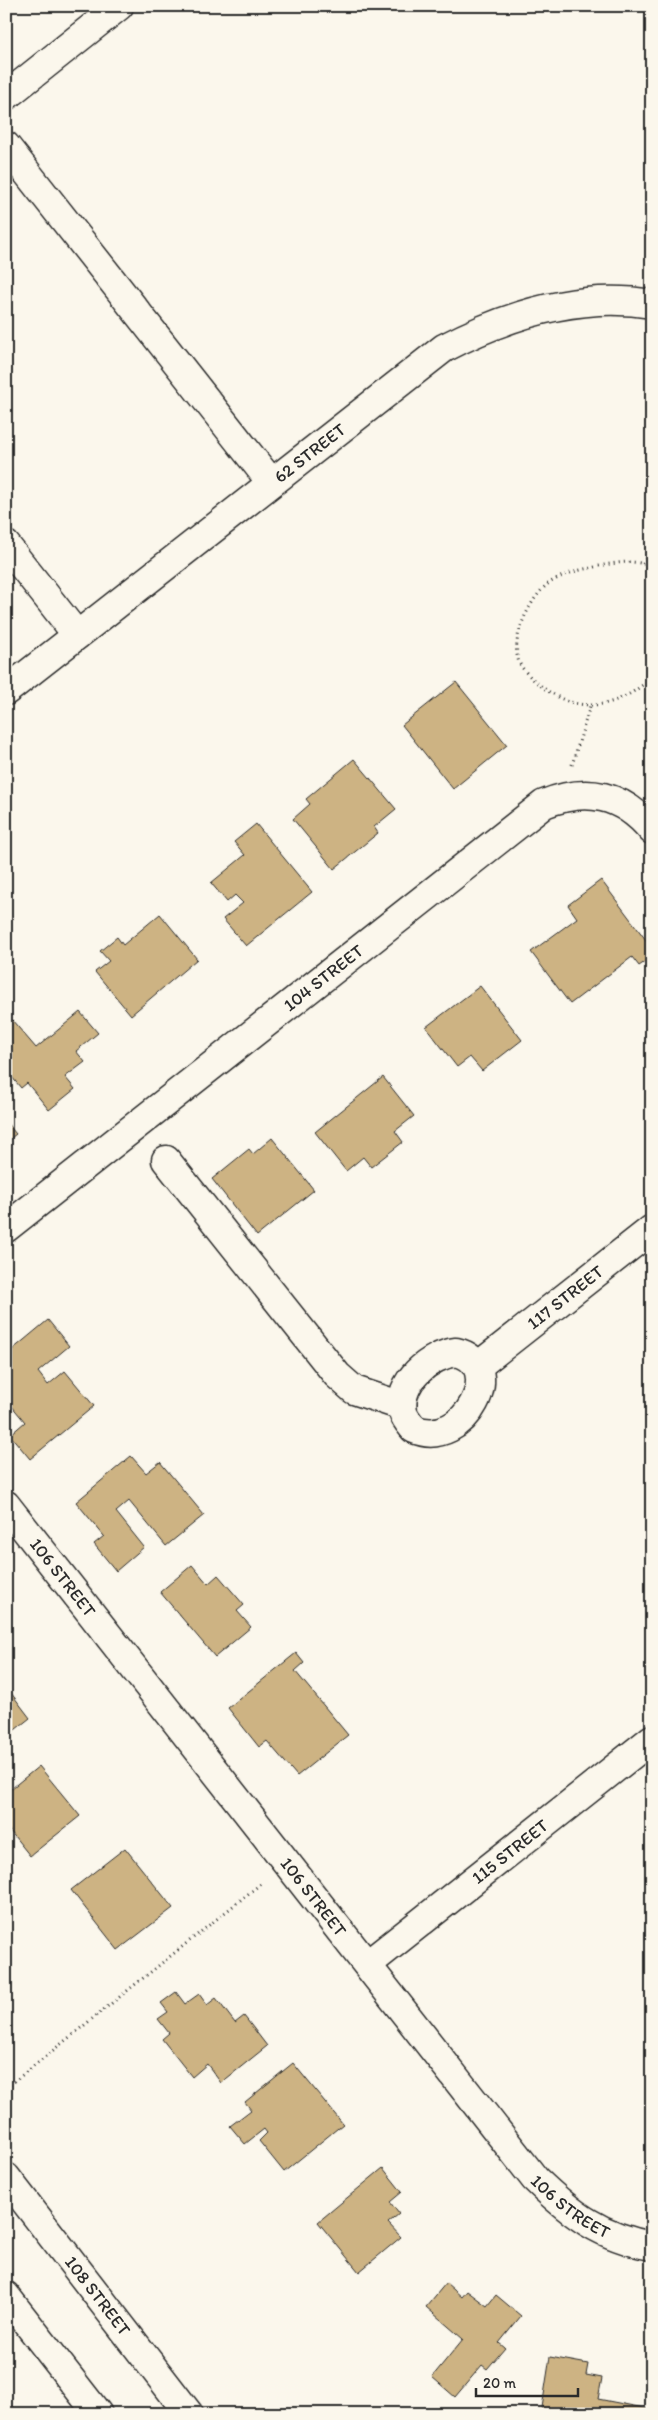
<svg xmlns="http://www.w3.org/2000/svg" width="658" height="2420" viewBox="0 0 658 2420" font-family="Itim,sans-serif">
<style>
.building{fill:#cdb383;stroke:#2b2b2b}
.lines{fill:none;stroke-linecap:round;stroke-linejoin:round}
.minor-casing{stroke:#2b2b2b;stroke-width:31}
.path{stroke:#2b2b2b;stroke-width:3;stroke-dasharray:1 4;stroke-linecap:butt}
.minor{stroke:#fbf7ec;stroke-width:28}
.labels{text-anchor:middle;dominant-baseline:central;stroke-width:4;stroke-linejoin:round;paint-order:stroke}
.street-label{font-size:18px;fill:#2b2b2b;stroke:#fbf7ec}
</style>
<rect width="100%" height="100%" fill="#fbf7ec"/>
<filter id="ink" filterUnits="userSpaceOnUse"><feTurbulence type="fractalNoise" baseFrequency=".02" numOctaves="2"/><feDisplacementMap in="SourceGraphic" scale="10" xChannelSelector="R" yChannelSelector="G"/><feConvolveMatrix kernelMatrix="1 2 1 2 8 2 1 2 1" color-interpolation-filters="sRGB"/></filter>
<g filter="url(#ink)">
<!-- building -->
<g class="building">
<polygon points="456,682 507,745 453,789 402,725"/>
<polygon points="354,759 396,809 374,827 378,833 334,869 293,819 310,804 306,799"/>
<polygon points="256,824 312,892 246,946 223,919 243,903 235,895 227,902 211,883 245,855 234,842"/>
<polygon points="601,880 652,948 652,957 639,966 632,957 570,1004 531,952 577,918 568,905"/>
<polygon points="160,914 197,959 131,1015 95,972 109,961 100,951 117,937 123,945"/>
<polygon points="480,986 522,1040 482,1071 470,1057 457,1067 426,1027"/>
<polygon points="80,1012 98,1033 76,1051 85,1062 65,1077 75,1089 49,1110 27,1083 21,1088 6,1070 6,1059 9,1056 6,1053 6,1013 36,1048"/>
<polygon points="383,1077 414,1116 395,1131 403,1142 371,1167 363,1157 346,1171 315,1132"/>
<polygon points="6,1122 16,1134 6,1142"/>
<polygon points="272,1138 314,1190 257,1236 212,1179 249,1149 253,1154"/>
<polygon points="48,1320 69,1346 38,1372 48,1385 65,1371 94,1406 30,1459 10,1435 25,1422 6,1399 6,1355"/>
<polygon points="131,1456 146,1473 160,1462 204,1515 166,1546 129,1501 116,1512 144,1547 116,1571 94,1544 104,1536 76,1502"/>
<polygon points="192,1565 208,1584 218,1575 244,1605 237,1611 251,1627 215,1657 160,1592"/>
<polygon points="296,1653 304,1663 295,1671 348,1735 297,1776 267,1741 259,1747 228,1708"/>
<polygon points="11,1693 30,1718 6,1737 6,1696"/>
<polygon points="39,1766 80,1816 30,1856 6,1826 6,1793"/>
<polygon points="125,1848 173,1908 118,1950 71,1890"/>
<polygon points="176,1992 185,2004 199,1994 207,2005 216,1998 235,2023 244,2016 267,2046 221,2083 207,2064 192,2077 162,2039 169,2033 158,2019 168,2012 161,2003"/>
<polygon points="293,2063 343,2124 284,2172 259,2141 267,2133 264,2129 245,2144 230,2126 251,2110 245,2102"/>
<polygon points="383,2168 402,2192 390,2202 399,2214 388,2223 401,2237 359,2272 318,2222"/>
<polygon points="446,2283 462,2297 467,2291 487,2306 496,2295 521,2316 499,2343 505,2348 487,2369 482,2365 455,2397 432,2377 463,2339 426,2307"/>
<polygon points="550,2357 588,2364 586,2375 602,2378 598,2399 649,2409 648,2414 541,2414"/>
</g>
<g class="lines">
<!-- minor casing -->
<g class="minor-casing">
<g id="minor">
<polyline points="6,96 119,6"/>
<polyline points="6,146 271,482"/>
<polyline points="6,545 77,635"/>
<path id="s1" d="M6,691L444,348C507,315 579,292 652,304"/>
<polyline points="166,1160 337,1375 354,1390 402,1406"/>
<path id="s2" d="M6,1228L544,804C586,787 622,794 652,830"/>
<path d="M456,1352C509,1363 465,1451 414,1429C409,1423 405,1419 403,1412C397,1382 430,1355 456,1352Z"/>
<path id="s3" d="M478,1366L652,1229"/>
<path id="s4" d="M6,1505L535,2179C571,2214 601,2237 652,2246"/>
<path id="s5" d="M368,1964L652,1739"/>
<path id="s6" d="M6,2177L189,2414"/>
<polyline points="6,2296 98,2414"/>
</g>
</g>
<!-- path -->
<g class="path">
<polyline points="643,564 652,544"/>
<path d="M652,571C649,569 646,565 643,564C631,559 603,565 590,568C577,570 559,576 548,584C531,597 511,637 518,659C520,668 532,679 540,685C577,716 618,709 652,677"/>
<polyline points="572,765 590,706"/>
<polyline points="6,2088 263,1882"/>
</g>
<!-- minor -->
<use href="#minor" class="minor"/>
</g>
</g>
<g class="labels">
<!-- street labels -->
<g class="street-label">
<text stroke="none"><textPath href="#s1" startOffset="386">62 STREET</textPath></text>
<text stroke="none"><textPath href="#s2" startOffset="404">104 STREET</textPath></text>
<text stroke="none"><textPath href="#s3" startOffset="111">117 STREET</textPath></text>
<text stroke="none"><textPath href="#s4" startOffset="92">106 STREET</textPath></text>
<text stroke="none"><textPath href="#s5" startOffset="181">115 STREET</textPath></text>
<text stroke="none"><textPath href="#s4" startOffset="498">106 STREET</textPath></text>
<text stroke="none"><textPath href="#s4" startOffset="902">106 STREET</textPath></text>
<text stroke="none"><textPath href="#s6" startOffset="150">108 STREET</textPath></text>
</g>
</g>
<!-- margin -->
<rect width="658" height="2420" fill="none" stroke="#fbf7ec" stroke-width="25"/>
<rect x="12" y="12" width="633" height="2395" fill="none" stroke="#2b2b2b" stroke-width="2" filter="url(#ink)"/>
<!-- scale -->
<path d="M476 2388v8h102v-8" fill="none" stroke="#2b2b2b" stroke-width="2.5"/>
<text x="483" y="2388" font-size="15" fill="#2b2b2b" stroke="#fbf7ec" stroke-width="4" paint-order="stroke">20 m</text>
</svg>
